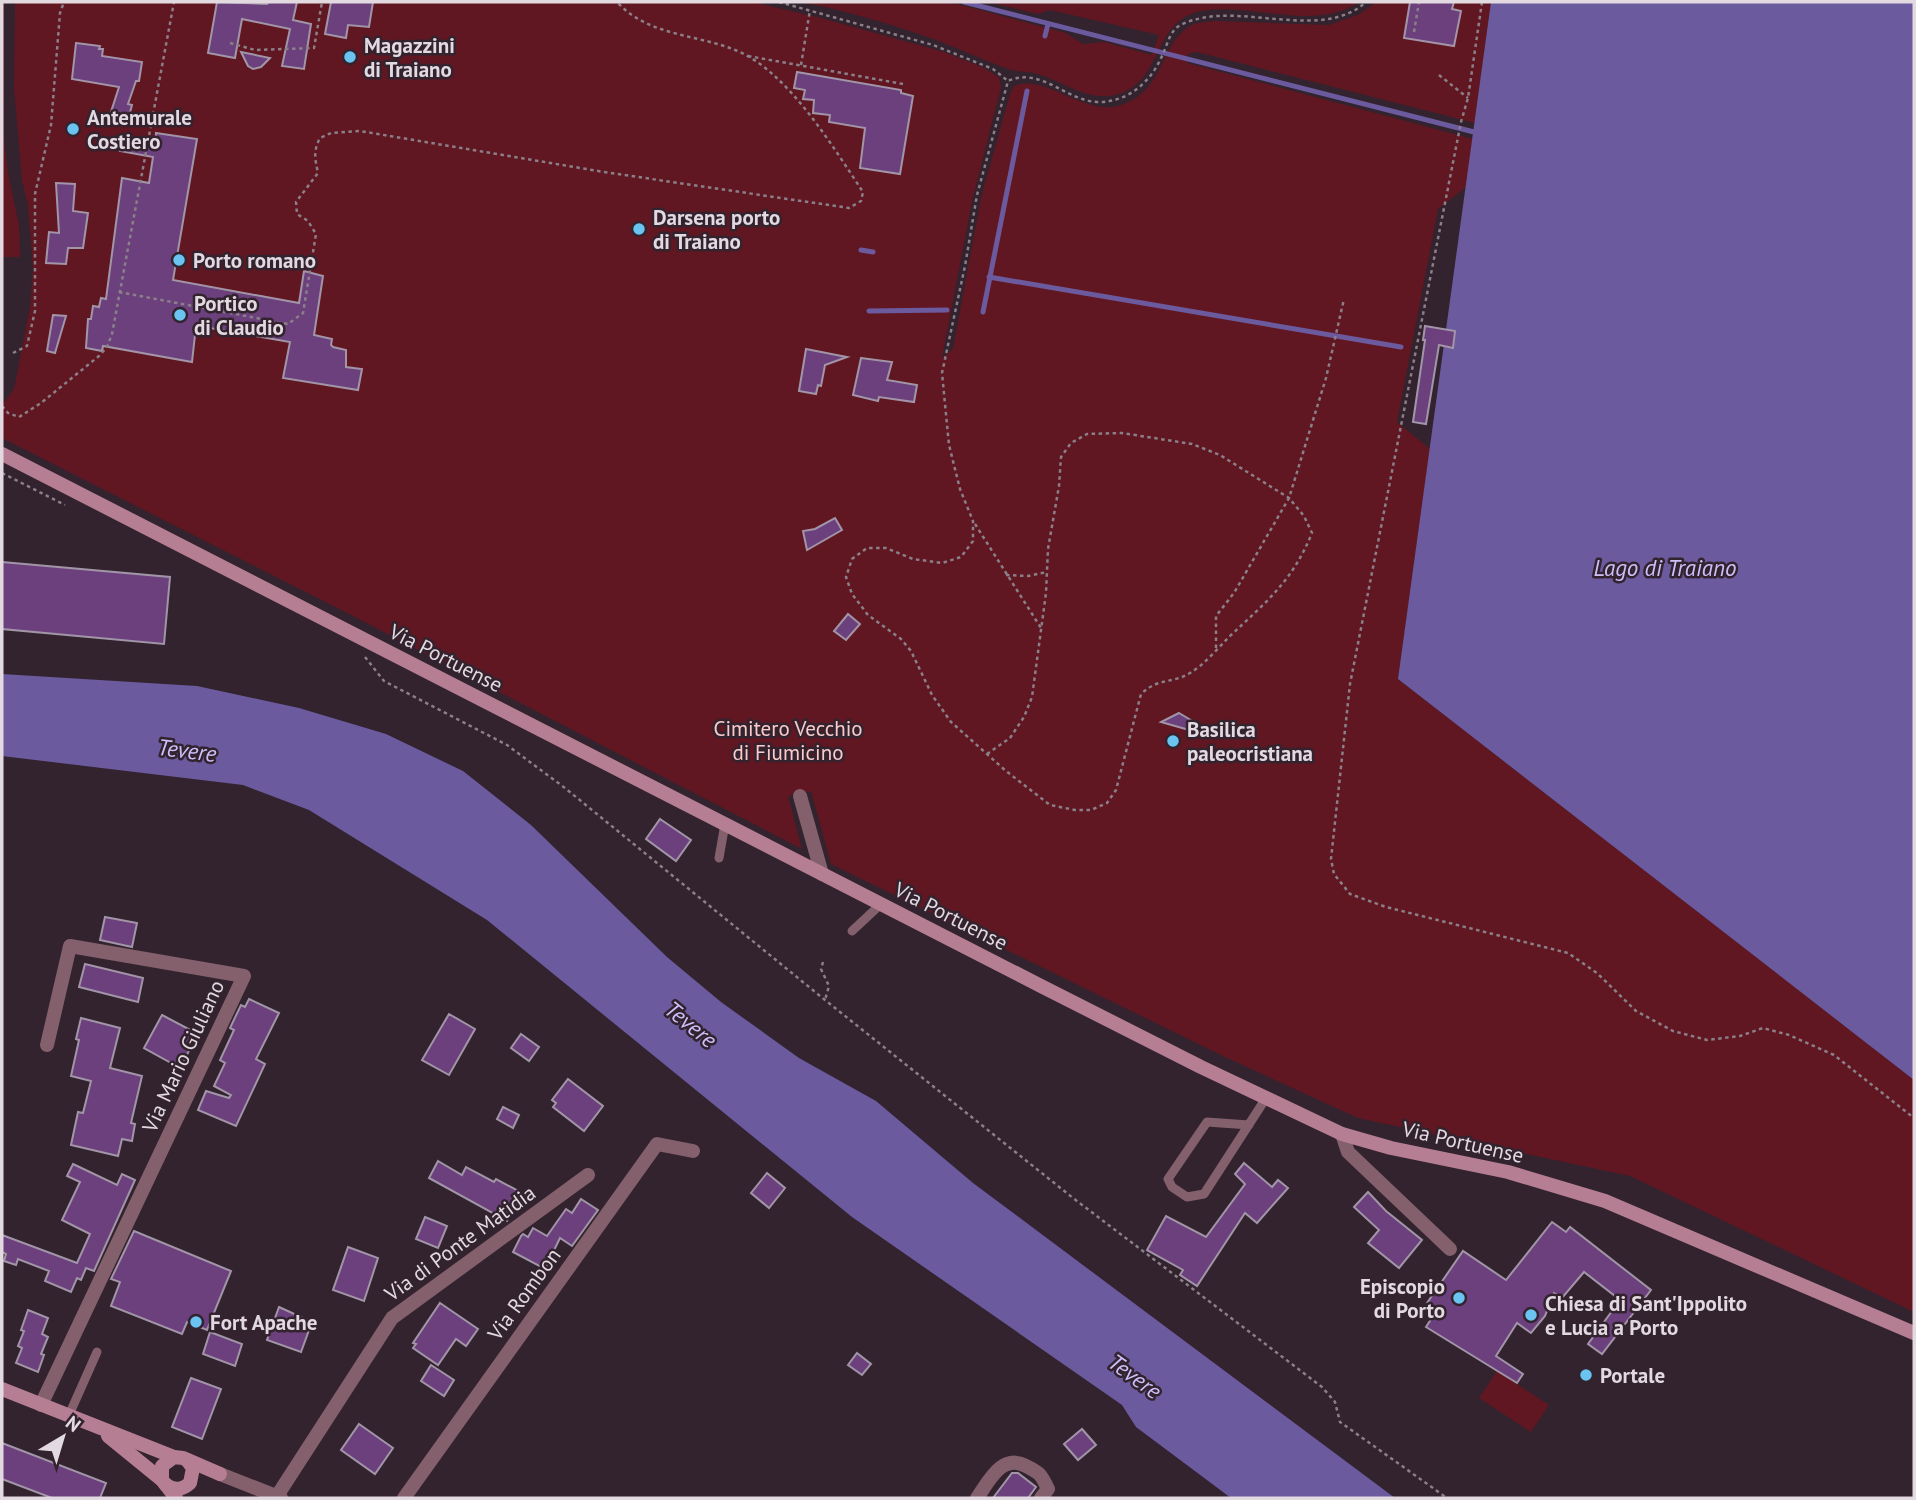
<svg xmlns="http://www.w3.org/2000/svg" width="1916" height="1500" viewBox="0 0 1916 1500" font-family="'PT Sans',sans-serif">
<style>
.green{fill:#611722}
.water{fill:#6c5a9f}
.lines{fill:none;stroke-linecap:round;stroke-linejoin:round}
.stream{stroke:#6c5a9f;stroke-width:5}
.building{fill:#6b407d;stroke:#a195a7;stroke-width:2}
.path{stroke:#8b7f88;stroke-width:2.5;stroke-dasharray:3.5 3.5;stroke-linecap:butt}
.lane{stroke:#83606c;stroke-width:9}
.street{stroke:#83606c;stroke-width:14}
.secondary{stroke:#b67e92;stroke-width:14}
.poi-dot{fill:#6ac3f1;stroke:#32232e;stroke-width:2.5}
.labels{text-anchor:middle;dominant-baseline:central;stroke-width:5;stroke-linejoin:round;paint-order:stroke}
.poi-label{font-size:21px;font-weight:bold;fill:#e3d9e0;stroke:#32232e;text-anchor:start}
.street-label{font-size:21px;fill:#e3d9e0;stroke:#32232e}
.park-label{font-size:21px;fill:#fbcacb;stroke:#32232e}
.water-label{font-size:23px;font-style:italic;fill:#ccbffa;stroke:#32232e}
</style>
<rect width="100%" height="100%" fill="#32232e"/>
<!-- green -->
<g class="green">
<polygon points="2,2 4,2 4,139 8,173 19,225 20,257 2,257"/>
<path d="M15,2H611L623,4L622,2L757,3L821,18L944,52L982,67L999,77L1001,87L972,201L942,358L953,349L981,198L1010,94L1014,86C1045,73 1082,115 1118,106C1167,92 1158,43 1192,25C1199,22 1207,22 1214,21L1329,25L1360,14L1376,2H1491L1475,123L1197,52L1187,54V63L1473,139L1466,187L1438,209L1397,422L1430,449L1398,679L1914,1080V1312L1630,1176L1358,1118L1225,1057L831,864L811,791L788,796L802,849L353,616L2,438V405L14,389L30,307L33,268L28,205L22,181L14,88Z"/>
<path d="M800,2H950L1066,33L1083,44L1104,42L1152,55L1159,35L1050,10L1038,14L987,2H1360C1314,31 1259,5 1208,10C1147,16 1168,87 1110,96C1083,99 1059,79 1034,73C1025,71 1016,72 1008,69C983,60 958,48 933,39C891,24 844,10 800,2Z"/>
<polygon points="1497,1371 1549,1405 1531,1432 1479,1398"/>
</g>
<!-- water -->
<g class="water">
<polygon points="1491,2 1914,2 1914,1080 1398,679"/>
<polygon points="2,674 197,686 299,708 386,734 463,771 531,825 667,957 721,1002 799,1058 876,1101 973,1183 1395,1498 1231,1498 1136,1427 1122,1405 852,1217 487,920 309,810 243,785 2,756"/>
</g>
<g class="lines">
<!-- stream -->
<g class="stream">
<polyline points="964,2 1474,132"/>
<polyline points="1045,36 1048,24"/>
<polyline points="861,250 873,252"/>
<polyline points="989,277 1401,347"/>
<polyline points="869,311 947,310"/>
<polyline points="983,312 1027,91"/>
</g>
</g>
<!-- building -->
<g class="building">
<polygon points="217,2 267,4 269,2 297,2 293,20 311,24 304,69 282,66 290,29 242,19 235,58 208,53"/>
<polygon points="331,2 373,2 369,27 348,25 346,38 325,34"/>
<polygon points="1410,2 1454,2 1452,9 1461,11 1454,46 1404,38"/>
<polygon points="76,43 100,46 99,49 103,49 102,56 142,62 139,81 136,81 128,104 132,105 128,120 109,118 119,87 72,79"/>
<polygon points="241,52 270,58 261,67 253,69 248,66"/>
<polygon points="797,72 901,90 901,93 913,96 900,174 860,168 865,128 829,122 830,115 813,113 814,100 803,99 805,90 794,88"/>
<polygon points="156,133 197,139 173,280 299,303 304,271 323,276 314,335 332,339 331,345 333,347 346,350 346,367 362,369 358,390 283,378 290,342 210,328 196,326 192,362 103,346 102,351 86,348 88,319 91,319 93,306 99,307 101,298 106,299 122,178 149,183 153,157 120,151 122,138 155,144"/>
<polygon points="56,183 75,184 73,211 88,213 83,248 68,248 66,264 46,263 49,232 59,233"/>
<polygon points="53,315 66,316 55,353 47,351"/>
<polygon points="1425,326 1455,331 1453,348 1439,345 1426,424 1413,422 1425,340 1423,340"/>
<polygon points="806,349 847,357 825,365 821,386 818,385 816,394 799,391"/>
<polygon points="861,358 892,362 887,380 917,385 914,402 879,397 878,401 853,395"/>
<polygon points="835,518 842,530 807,550 803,531 815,529"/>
<polygon points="2,562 170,577 164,644 2,629"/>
<polygon points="848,614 860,624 846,640 834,631"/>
<polygon points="1179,713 1211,732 1210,736 1161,722"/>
<polygon points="660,819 691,840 676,861 646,839"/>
<polygon points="105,917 137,923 132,947 100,940"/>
<polygon points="85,964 143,978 138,1002 79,987"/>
<polygon points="249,999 279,1013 256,1059 265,1064 236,1126 198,1110 206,1091 229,1098 231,1095 214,1086 225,1063 220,1060 234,1030 230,1028 241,1005 245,1007"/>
<polygon points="449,1014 475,1029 449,1075 422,1060"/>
<polygon points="162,1015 198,1034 180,1068 144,1048"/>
<polygon points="81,1018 120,1028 110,1068 142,1076 131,1123 135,1124 132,1141 122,1139 118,1156 71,1145 78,1112 83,1113 91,1081 71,1076 79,1040 76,1039"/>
<polygon points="521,1034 539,1047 529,1061 511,1048"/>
<polygon points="568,1079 603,1106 584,1131 553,1107 556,1103 552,1100"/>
<polygon points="503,1107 519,1115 513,1128 497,1119"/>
<polygon points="438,1161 462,1175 466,1167 494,1182 496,1179 522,1193 507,1221 429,1178"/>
<polygon points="1244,1163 1272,1187 1278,1180 1288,1188 1257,1223 1245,1213 1197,1286 1180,1275 1183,1270 1147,1250 1166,1216 1206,1237 1245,1184 1235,1174"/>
<polygon points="73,1164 117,1185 122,1174 135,1180 94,1271 86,1268 81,1280 77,1278 71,1292 45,1281 49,1271 18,1259 16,1265 4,1261 6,1254 2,1252 2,1235 77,1263 90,1234 62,1220 80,1182 67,1176"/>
<polygon points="767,1173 785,1188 769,1208 751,1193"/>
<polygon points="1368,1192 1386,1211 1422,1240 1399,1268 1368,1243 1379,1230 1354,1207"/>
<polygon points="581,1199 598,1210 572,1246 560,1238 545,1269 513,1252 521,1236 523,1234 528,1237 533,1228 547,1236 566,1209 572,1213"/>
<polygon points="425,1217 447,1226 438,1248 416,1239"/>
<polygon points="1552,1222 1566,1232 1570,1227 1651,1290 1602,1354 1588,1344 1620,1300 1584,1272 1562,1298 1554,1293 1545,1316 1531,1333 1517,1323 1496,1356 1523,1374 1517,1383 1426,1327 1437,1310 1427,1303 1463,1251 1506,1280"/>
<polygon points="134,1231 231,1271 207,1330 187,1322 182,1334 111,1306 120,1282 111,1279"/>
<polygon points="348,1247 378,1258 364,1301 333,1290"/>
<polygon points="440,1303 478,1329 466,1346 456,1339 438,1365 413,1348 416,1344 413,1343"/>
<polygon points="279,1307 312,1322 301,1352 267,1340"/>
<polygon points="28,1310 48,1318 42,1334 48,1337 41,1354 44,1355 38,1372 16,1363 22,1348 18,1346 24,1331 21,1330"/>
<polygon points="210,1332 242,1344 235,1366 203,1354"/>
<polygon points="857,1353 871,1364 862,1375 848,1365"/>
<polygon points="431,1365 454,1380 444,1396 421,1381"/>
<polygon points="191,1378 221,1389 202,1439 172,1427"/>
<polygon points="359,1424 393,1448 375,1474 341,1450"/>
<polygon points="1082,1429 1096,1445 1078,1460 1064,1444"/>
<polygon points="2,1443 106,1483 100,1498 52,1498 2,1479"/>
<polygon points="1012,1473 1018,1473 1036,1487 1028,1498 993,1498"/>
</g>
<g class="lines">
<!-- path -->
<g class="path">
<polyline points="779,2 933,45 993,69 1008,81"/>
<polyline points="1482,2 1468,98 1461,122 1350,684 1331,859 1334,874 1350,894 1386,907 1568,953 1597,973 1636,1011 1673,1031 1707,1040 1740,1036 1763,1028 1789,1035 1834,1055 1914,1118"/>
<polyline points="1414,32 1419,2"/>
<polyline points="230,43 255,50 314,48 322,2"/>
<polyline points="748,56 903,84"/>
<polyline points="801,65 810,10"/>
<polyline points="1439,75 1468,98"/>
<path d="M119,292L288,324L303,313L316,234L308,221L297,214L296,202L318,173C315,159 313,151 320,138L331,133L360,131L604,172L849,208L861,201L863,192C833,147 787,70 735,50C696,34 648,36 617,2"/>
<polyline points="13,353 27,346 35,311 35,194 51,125 60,13 64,2"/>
<polyline points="2,406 8,413 19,417 41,403 99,356 107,347 112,334 174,2"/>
<polyline points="2,473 65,505"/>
<polyline points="975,524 1041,628"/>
<polyline points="1006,575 1028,576 1047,572"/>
<polyline points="1216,648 1216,616 1234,593 1289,498 1326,378 1344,299"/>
<polyline points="365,657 384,681 507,745 565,788 825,1000 1073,1198 1322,1387 1335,1402 1340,1422 1447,1498"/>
<path d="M987,754L1010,738L1024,717L1032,697L1046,593L1048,549L1059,486L1061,457L1071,443L1087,434L1122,433L1192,444L1220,455L1289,498L1304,516L1312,533C1292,582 1266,602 1229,637C1217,649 1204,665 1190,673C1172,684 1159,677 1141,694L1116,790L1107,803L1091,810H1075L1050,805L1006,771L951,722L932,695L911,651L901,639L868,615L852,594L846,577L852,559L867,548H886L913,559L942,563L961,557L973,541V521L960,489L949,445L942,373L965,266L977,195L1008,81C1041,66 1067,102 1099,102C1127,102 1150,83 1161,58C1166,49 1168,37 1175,29C1179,25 1188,21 1194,20C1245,4 1323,41 1366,2"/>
<polyline points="823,962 821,969 829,986 825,1000"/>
</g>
<!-- lane -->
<g class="lane">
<polyline points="719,858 725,824"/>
<polyline points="852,931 881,904"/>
<polyline points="1249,1125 1207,1122 1168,1179 1172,1187 1187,1197 1204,1194 1266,1098"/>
<polyline points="69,1415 97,1352"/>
</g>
<!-- street -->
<g class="street">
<polyline points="800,796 822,874"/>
<polyline points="1342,1134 1348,1152 1450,1249"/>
<polyline points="41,1405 244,976 70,946 47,1045"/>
<polyline points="220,1474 281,1498"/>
<polyline points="277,1496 392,1318 588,1175"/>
<polyline points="404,1498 657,1144 693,1151"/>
<path d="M977,1498C989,1481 1002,1453 1026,1466C1040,1473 1041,1474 1048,1489L1041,1498"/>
</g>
<!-- secondary -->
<g class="secondary">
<polyline points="2,454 1039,985 1201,1067 1342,1134 1391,1148 1508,1172 1605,1201 1914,1333"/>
<polyline points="2,1389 174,1457"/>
<polyline points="108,1436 162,1480 176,1498"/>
<polyline points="162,1480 162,1466 174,1457 183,1458 220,1474"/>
<path d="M165,1484C174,1491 182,1490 190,1483L193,1468L187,1460"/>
</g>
</g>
<!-- markers -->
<g class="poi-dot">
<circle cx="350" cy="57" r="7"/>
<circle cx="73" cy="129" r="7"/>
<circle cx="639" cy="229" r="7"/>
<circle cx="179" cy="260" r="7"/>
<circle cx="180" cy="315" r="7"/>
<circle cx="1173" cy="741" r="7"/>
<circle cx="1459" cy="1298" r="7"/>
<circle cx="1531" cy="1315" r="7"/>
<circle cx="196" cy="1322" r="7"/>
<circle cx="1586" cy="1375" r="7"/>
</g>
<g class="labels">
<!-- poi labels -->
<g class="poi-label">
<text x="364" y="45">Magazzini<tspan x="364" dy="24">di Traiano</tspan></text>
<text x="87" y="117">Antemurale<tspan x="87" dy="24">Costiero</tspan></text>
<text x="653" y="217">Darsena porto<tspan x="653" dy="24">di Traiano</tspan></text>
<text x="193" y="260">Porto romano</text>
<text x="194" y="303">Portico<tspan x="194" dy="24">di Claudio</tspan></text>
<text x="1187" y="729">Basilica<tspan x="1187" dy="24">paleocristiana</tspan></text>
<text x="1445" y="1286" text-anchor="end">Episcopio<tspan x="1445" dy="24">di Porto</tspan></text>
<text x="1545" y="1303">Chiesa di Sant'Ippolito<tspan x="1545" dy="24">e Lucia a Porto</tspan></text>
<text x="210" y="1322">Fort Apache</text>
<text x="1600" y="1375">Portale</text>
</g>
<!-- street labels -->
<g class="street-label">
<text transform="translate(446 658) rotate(27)">Via Portuense</text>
<text transform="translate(951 916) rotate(27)">Via Portuense</text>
<text transform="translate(183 1056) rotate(-65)">Via Mario Giuliano</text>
<text transform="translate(1463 1142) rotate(13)">Via Portuense</text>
<text transform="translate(460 1243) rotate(-36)">Via di Ponte Matidia</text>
<text transform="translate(524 1294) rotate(-54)">Via Rombon</text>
</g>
<!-- park labels -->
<g class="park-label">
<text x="788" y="728">Cimitero Vecchio<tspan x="788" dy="24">di Fiumicino</tspan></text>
</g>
<!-- water labels -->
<g class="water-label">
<text x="1665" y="567">Lago di Traiano</text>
<text transform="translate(187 750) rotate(7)">Tevere</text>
<text transform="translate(691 1024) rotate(39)">Tevere</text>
<text transform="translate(1135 1376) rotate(36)">Tevere</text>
</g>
</g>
<!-- border -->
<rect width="1916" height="1500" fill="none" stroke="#e3d9e0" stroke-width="7"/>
<!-- north arrow -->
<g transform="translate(63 1437) rotate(38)" stroke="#32232e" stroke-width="5" paint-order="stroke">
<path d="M0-5L12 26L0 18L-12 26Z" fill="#e3d9e0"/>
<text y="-10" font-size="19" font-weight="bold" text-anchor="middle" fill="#e3d9e0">N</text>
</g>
</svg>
